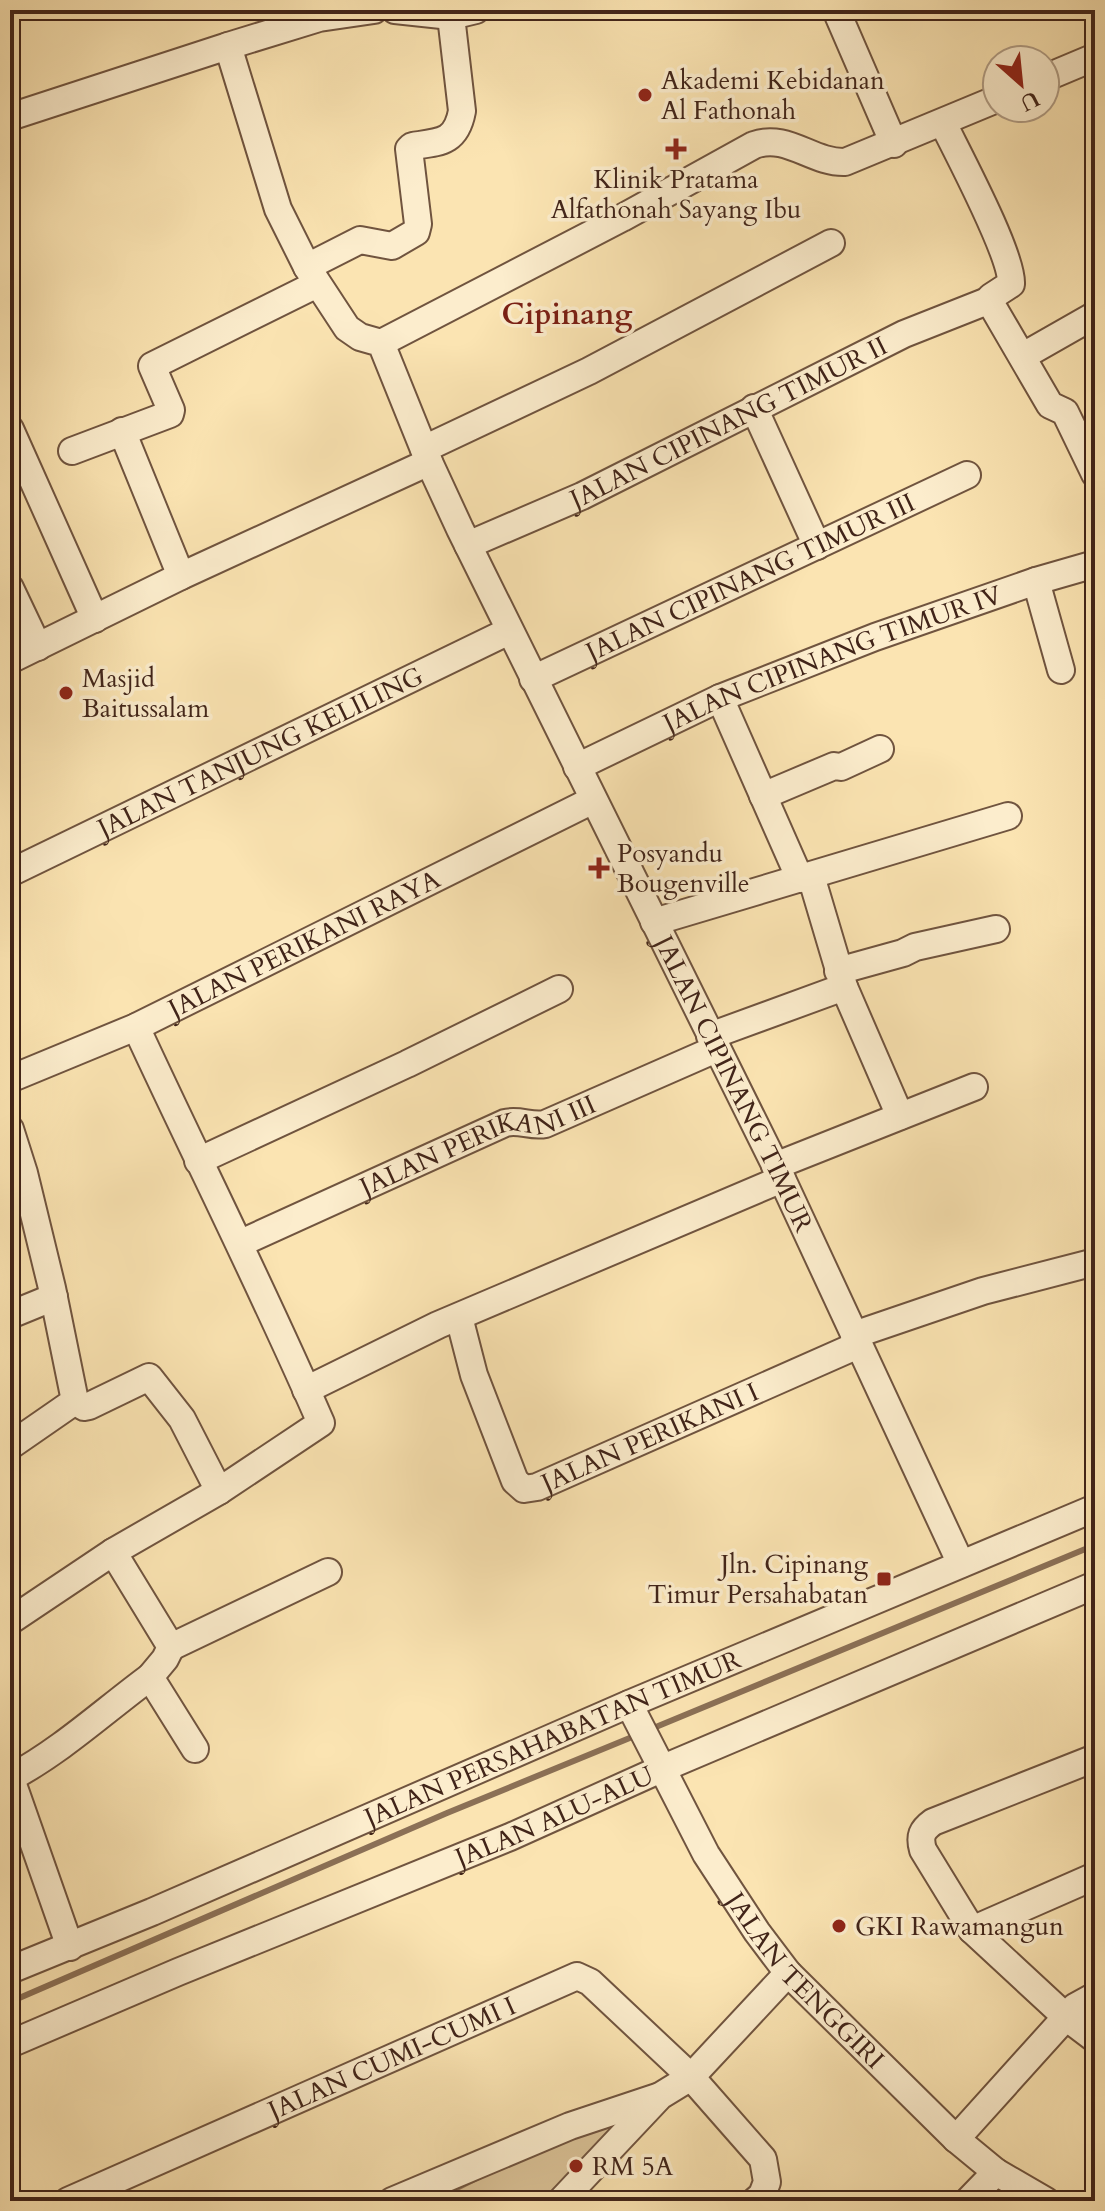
<svg xmlns="http://www.w3.org/2000/svg" width="1105" height="2211" viewBox="0 0 1105 2211" font-family="Cardo,serif">
<style>
.green{fill:#dbc398;stroke:#8e7458;stroke-width:2}
.lines{fill:none;stroke-linecap:round;stroke-linejoin:round}
.stream{stroke:#8b7056;stroke-width:6}
.minor-casing{stroke:#70543f;stroke-width:30}
.minor{stroke:#fcedcd;stroke-width:26}
.poi-dot{fill:#8f2418;stroke:#fcedcd;stroke-width:3}
.labels{text-anchor:middle;dominant-baseline:central;stroke-width:7;stroke-linejoin:round;paint-order:stroke}
.poi-label{font-size:26px;fill:#412419;stroke:#fcedcd;text-anchor:start}
.street-label{font-size:26px;fill:#412419;stroke:#fcedcd}
.quarter-label{font-size:30px;font-weight:bold;fill:#7a1f14;stroke:#fcedcd}
</style>
<rect width="100%" height="100%" fill="#fbe4b2"/>
<filter id="stains"><feTurbulence type="fractalNoise" baseFrequency=".0025" numOctaves="4"/><feColorMatrix values="0 0 0 0 .2 0 0 0 0 .09 0 0 0 0 .02 0 0 0 .5 -.17"/></filter>
<radialGradient id="worn" r=".72"><stop offset=".6" stop-color="#630" stop-opacity="0"/><stop offset="1" stop-color="#630" stop-opacity=".3"/></radialGradient>
<!-- green -->
<polygon class="green" points="642,2110 554,2201 435,2201 487,2175"/>
<g class="lines">
<!-- stream -->
<g class="stream">
<polyline points="651,1729 1095,1545"/>
<polyline points="10,2002 447,1813 637,1735"/>
</g>
<!-- minor casing -->
<g class="minor-casing">
<g id="minor">
<polyline points="395,10 451,16"/>
<polyline points="836,10 894,144"/>
<polyline points="228,46 319,18 374,10"/>
<polyline points="1045,78 1095,57"/>
<path id="s1" d="M10,117L228,46L278,209L307,267L347,328L360,337L381,343L429,462L460,529L782,1179L961,1564"/>
<path d="M943,123C958,154 1013,256 1011,284L991,297L990,302L1050,405L1065,412L1095,474"/>
<path d="M307,267L360,240L392,246L416,232L418,224L409,149L412,146C440,142 456,143 462,111L451,16L476,10"/>
<path d="M381,343L622,218L754,145C787,133 812,163 845,162L997,99"/>
<polyline points="1023,356 1095,315"/>
<polyline points="754,408 817,546"/>
<polyline points="10,429 95,619"/>
<polyline points="122,431 181,576"/>
<polyline points="424,449 589,371 831,243"/>
<polyline points="72,451 170,414 171,410 152,366 317,284"/>
<path id="s2" d="M468,545L582,496L904,334L990,300"/>
<polyline points="1036,581 1061,670"/>
<polyline points="10,588 38,647"/>
<polyline points="10,660 181,576 429,462"/>
<path id="s3" d="M533,679L967,475"/>
<polyline points="720,698 800,879"/>
<path id="s4" d="M577,767L720,698L875,637L1036,581L1095,564"/>
<polyline points="763,796 834,766 841,767 880,749"/>
<path id="s5" d="M10,873L509,631"/>
<polyline points="811,876 844,987 900,1116"/>
<polyline points="654,922 1008,816"/>
<polyline points="838,971 903,953 915,947 996,929"/>
<polyline points="710,1036 844,987"/>
<path id="s6" d="M10,1079L136,1027L593,800"/>
<polyline points="10,1129 24,1173 52,1288 75,1401 10,1446"/>
<polyline points="198,1161 407,1064 559,989"/>
<polyline points="775,1166 974,1087"/>
<path id="s7" d="M241,1243L505,1123C519,1119 531,1127 545,1124L716,1049"/>
<polyline points="10,1315 54,1297"/>
<path id="s8" d="M459,1317L474,1375L515,1481L524,1489L537,1487L858,1345"/>
<polyline points="854,1335 983,1291 1095,1262"/>
<polyline points="306,1390 438,1325 782,1179"/>
<polyline points="75,1401 84,1407 89,1406 149,1377 182,1419 219,1491"/>
<polyline points="113,1552 171,1647 165,1659 150,1677 195,1749"/>
<path d="M10,1621L113,1552L219,1491L321,1423C263,1289 197,1159 136,1027"/>
<polyline points="171,1647 328,1572"/>
<path id="s9" d="M629,1704L706,1854L757,1932L788,1973L956,2139L996,2172L1046,2201"/>
<path d="M1095,1758L933,1822C922,1830 919,1836 923,1850L972,1930L1066,2017L1095,2039"/>
<polyline points="10,1776 70,1947"/>
<path d="M12,1777C62,1750 104,1711 150,1677"/>
<polyline points="972,1930 1095,1876"/>
<path id="s10" d="M10,1970L152,1912L629,1704L1095,1508"/>
<path id="s11" d="M10,2044L178,1972L510,1837L661,1769L1095,1585"/>
<polyline points="956,2139 1066,2017 1075,2007 1095,1996"/>
<path id="s12" d="M68,2201L577,1976L590,1982L691,2077L763,2159L767,2182L762,2195L755,2201"/>
<polyline points="392,2201 570,2126 657,2097"/>
<polyline points="561,2201 660,2096 691,2077 788,1973"/>
<polyline points="968,2201 996,2172"/>
</g>
</g>
<!-- minor -->
<use href="#minor" class="minor"/>
</g>
<!-- markers -->
<g class="poi-dot">
<circle cx="645" cy="95" r="8"/>
<path d="M672 137h8v8h8v8h-8v8h-8v-8h-8v-8h8z"/>
<circle cx="66" cy="693" r="8"/>
<path d="M595 856h8v8h8v8h-8v8h-8v-8h-8v-8h8z"/>
<rect x="876" y="1571" width="16" height="16" rx="4"/>
<circle cx="839" cy="1926" r="8"/>
<circle cx="576" cy="2166" r="8"/>
</g>
<g class="labels">
<!-- poi labels -->
<g class="poi-label">
<text x="661" y="80">Akademi Kebidanan<tspan x="661" dy="30">Al Fathonah</tspan></text>
<text x="676" y="179" text-anchor="middle">Klinik Pratama<tspan x="676" dy="30">Alfathonah Sayang Ibu</tspan></text>
<text x="82" y="678">Masjid<tspan x="82" dy="30">Baitussalam</tspan></text>
<text x="617" y="853">Posyandu<tspan x="617" dy="30">Bougenville</tspan></text>
<text x="868" y="1564" text-anchor="end">Jln. Cipinang<tspan x="868" dy="30">Timur Persahabatan</tspan></text>
<text x="855" y="1926">GKI Rawamangun</text>
<text x="592" y="2166">RM 5A</text>
</g>
<!-- street labels -->
<g class="street-label">
<text stroke="none"><textPath href="#s2" startOffset="288">JALAN CIPINANG TIMUR II</textPath></text>
<text stroke="none"><textPath href="#s3" startOffset="240">JALAN CIPINANG TIMUR III</textPath></text>
<text stroke="none"><textPath href="#s4" startOffset="278">JALAN CIPINANG TIMUR IV</textPath></text>
<text stroke="none"><textPath href="#s5" startOffset="278">JALAN TANJUNG KELILING</textPath></text>
<text stroke="none"><textPath href="#s6" startOffset="324">JALAN PERIKANI RAYA</textPath></text>
<text stroke="none"><textPath href="#s1" startOffset="1396">JALAN CIPINANG TIMUR</textPath></text>
<text stroke="none"><textPath href="#s7" startOffset="258">JALAN PERIKANI III</textPath></text>
<text stroke="none"><textPath href="#s8" startOffset="322">JALAN PERIKANI I</textPath></text>
<text stroke="none"><textPath href="#s10" startOffset="590">JALAN PERSAHABATAN TIMUR</textPath></text>
<text stroke="none"><textPath href="#s11" startOffset="590">JALAN ALU-ALU</textPath></text>
<text stroke="none"><textPath href="#s9" startOffset="330">JALAN TENGGIRI</textPath></text>
<text stroke="none"><textPath href="#s12" startOffset="354">JALAN CUMI-CUMI I</textPath></text>
</g>
<!-- quarter labels -->
<g class="quarter-label">
<text x="567" y="314">Cipinang</text>
</g>
</g>
<!-- margin -->
<rect width="1105" height="2211" fill="none" stroke="#fbe4b2" stroke-width="40"/>
<rect x="12" y="12" width="1081" height="2187" fill="none" stroke="#412419" stroke-width="4"/>
<rect x="20" y="20" width="1065" height="2171" fill="none" stroke="#412419" stroke-width="2"/>
<!-- north arrow -->
<g transform="translate(1021 84) rotate(153)"><circle r="38" fill="#fcedcd" stroke="#b19d85" stroke-width="2"/>
<path d="M0-6L14 30L0 20L-14 30Z" fill="#8f2418"/>
<text y="-12" font-size="22" font-weight="bold" text-anchor="middle" fill="#412419">U</text>
</g>
<rect width="100%" height="100%" filter="url(#stains)"/>
<rect width="100%" height="100%" fill="url(#worn)"/>
</svg>
